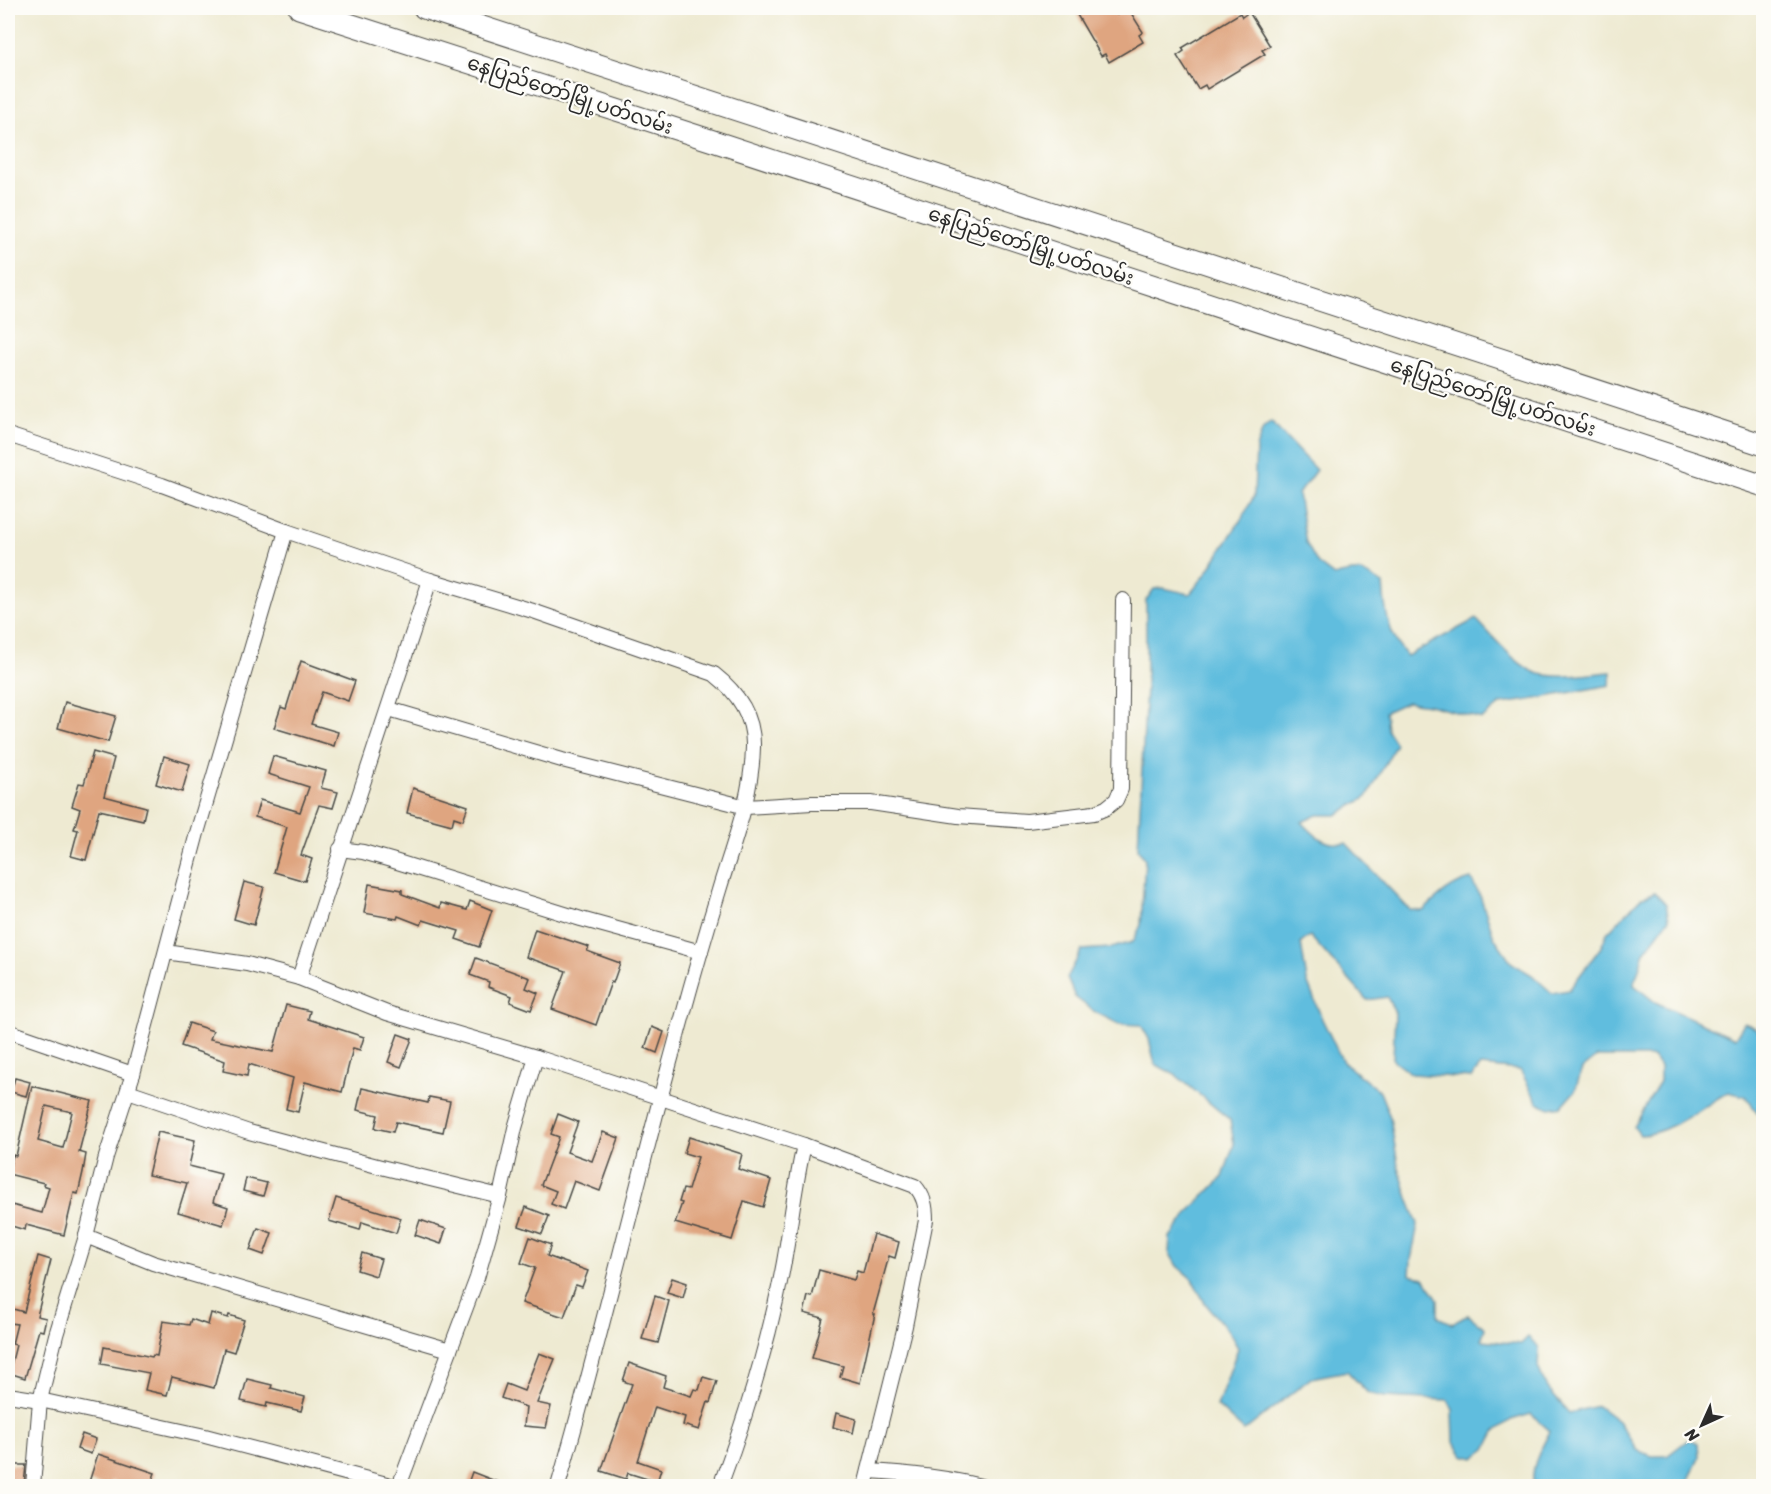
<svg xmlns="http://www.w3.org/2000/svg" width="1771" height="1494" viewBox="0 0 1771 1494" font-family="Sriracha,'Noto Sans Myanmar',sans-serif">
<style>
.water{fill:#60bdde;stroke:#467484;stroke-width:1.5}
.building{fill:#dfa580;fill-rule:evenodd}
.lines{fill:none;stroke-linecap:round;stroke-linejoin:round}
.street-casing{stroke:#484844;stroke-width:16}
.primary-casing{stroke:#484844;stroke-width:23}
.street{stroke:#fff;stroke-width:14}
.primary{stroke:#fff;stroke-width:21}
.labels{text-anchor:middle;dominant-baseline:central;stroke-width:4.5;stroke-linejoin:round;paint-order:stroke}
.street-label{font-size:20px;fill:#2b2b2b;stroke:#fdfcf7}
</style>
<rect width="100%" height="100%" fill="#fdfcf7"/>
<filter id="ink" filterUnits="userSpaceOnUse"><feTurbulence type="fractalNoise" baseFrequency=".0167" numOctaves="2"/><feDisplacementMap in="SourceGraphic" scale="12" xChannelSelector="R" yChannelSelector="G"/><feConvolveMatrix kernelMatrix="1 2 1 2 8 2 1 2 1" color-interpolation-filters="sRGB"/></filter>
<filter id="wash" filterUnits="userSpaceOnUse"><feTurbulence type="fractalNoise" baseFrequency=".008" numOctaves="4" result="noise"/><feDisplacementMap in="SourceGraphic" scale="24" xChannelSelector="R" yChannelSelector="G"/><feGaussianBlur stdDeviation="1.35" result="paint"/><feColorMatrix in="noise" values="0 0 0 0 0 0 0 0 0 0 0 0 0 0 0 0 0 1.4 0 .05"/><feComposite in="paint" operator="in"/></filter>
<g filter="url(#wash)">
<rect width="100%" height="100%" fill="#eeead2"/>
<!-- water -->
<path class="water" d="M1271,422L1316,470L1298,494L1306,543L1318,564L1334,576C1359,569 1362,570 1383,584C1385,611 1388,635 1407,656L1476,619C1492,635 1517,668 1540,674C1562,679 1588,674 1611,672L1610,685L1530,700L1501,704L1482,719L1429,705L1407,702L1385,712L1387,730L1396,744L1367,797L1336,815H1317L1302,822C1316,837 1325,846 1346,843L1410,910L1423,911C1438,897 1451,884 1471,879L1481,898L1494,937L1512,963L1532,975L1552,993L1569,990L1601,947L1607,933L1641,898L1655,892L1666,904L1669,919L1644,952L1634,985L1655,1002L1735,1038L1744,1023C1763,1029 1771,1044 1758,1061L1763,1066V1120L1745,1096L1728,1092C1704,1106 1667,1135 1640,1135L1634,1127L1660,1081V1067L1653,1057H1597L1582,1069L1575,1091L1562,1106L1550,1108L1538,1103L1520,1070L1481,1066L1471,1078L1412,1074L1393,1060L1395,1013L1387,997L1367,1000L1310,936L1301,943L1307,981L1322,1019L1343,1062L1380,1092L1390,1117L1398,1165L1408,1198L1418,1224L1411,1260L1410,1275L1424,1278L1438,1299V1317L1452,1324L1468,1315L1485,1328L1481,1340L1521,1344L1528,1337L1539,1347L1538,1367L1547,1388L1569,1413L1598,1406L1618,1421L1637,1450L1651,1456H1667L1689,1439L1698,1443L1699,1458L1686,1486H1534C1529,1467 1542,1448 1550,1431L1531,1414L1511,1420L1495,1432L1486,1449L1474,1458L1463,1455L1454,1442L1453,1410L1448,1400L1385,1397L1368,1393L1347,1371L1311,1378L1244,1431L1217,1406L1238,1348L1229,1332L1205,1303L1192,1279L1177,1266L1169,1252L1170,1237L1192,1208L1223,1177L1234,1144L1230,1120L1177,1076L1155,1064L1149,1039L1141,1025L1119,1024L1095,1012L1075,997L1067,978L1082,950L1111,948L1133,942L1141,925L1145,859L1138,849L1146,687V600L1154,589L1163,588L1190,594L1205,575L1242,518L1254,496L1256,448L1263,429Z"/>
<g id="blocks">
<!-- building -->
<g class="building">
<polygon points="1073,8 1113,8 1117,15 1128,8 1143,32 1139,35 1143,42 1109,62 1105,54 1101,56"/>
<polygon points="1249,12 1270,46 1262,50 1265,54 1207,89 1205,85 1198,89 1177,56 1184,51 1182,48 1240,13 1242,17"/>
<polygon points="301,661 355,681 348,701 322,692 311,724 338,732 334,746 274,728 281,707 286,709"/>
<polygon points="65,702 116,716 108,742 58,728"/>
<polygon points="93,752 114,758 104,796 146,807 143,820 99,810 86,860 71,856 78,830 74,829 80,809 72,806 79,783 84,784"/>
<polygon points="164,756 190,764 182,792 156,784"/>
<polygon points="273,756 326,771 321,788 338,792 333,808 319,805 301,855 312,859 305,881 274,872 287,827 255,817 260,800 300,812 309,787 268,774"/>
<polygon points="413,788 468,806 463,820 454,817 452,825 407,813"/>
<polygon points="244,882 264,887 254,925 234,919"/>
<polygon points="369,884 402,890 402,894 440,908 441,903 467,910 470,901 492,910 479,947 456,939 459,931 423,920 421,925 398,916 397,919 364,913"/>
<polygon points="535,929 589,947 587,951 620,963 613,983 611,982 596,1025 552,1009 566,971 526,957"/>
<polygon points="476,958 530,978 526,988 538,993 531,1010 510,1002 512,996 488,987 489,982 470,975"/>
<polygon points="286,1005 310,1011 308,1019 364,1037 360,1050 353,1048 342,1092 305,1082 298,1112 286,1109 293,1078 249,1064 247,1076 223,1071 225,1061 181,1046 189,1023 213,1031 210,1039 273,1052"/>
<polygon points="652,1027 664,1032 657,1053 645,1048"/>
<polygon points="398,1034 412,1039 401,1067 388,1062"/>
<polygon points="15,1078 30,1082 26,1096 11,1092"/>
<path d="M32,1086L92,1101L79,1152L86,1154L83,1172L78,1194L74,1193L64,1235L26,1225L25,1230L8,1225V1204L42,1213L49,1187L43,1185L44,1183L8,1174L13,1155L16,1156ZM46,1106L72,1112L63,1148L38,1141Z"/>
<polygon points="362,1088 428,1103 429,1097 450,1101 443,1132 396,1122 393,1132 375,1128 378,1115 357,1110"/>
<polygon points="558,1114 578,1122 567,1152 592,1161 603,1132 619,1138 600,1191 574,1181 564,1209 551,1204 556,1191 541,1185 559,1137 551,1134"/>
<polygon points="158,1132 195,1140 189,1166 221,1174 213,1202 228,1207 223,1225 178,1212 187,1183 148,1175"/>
<polygon points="689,1137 742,1154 738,1169 771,1180 763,1207 744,1201 732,1240 675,1223 682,1203 679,1202 683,1189 688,1190 698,1157 684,1153"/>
<polygon points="246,1178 267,1183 263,1196 243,1191"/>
<polygon points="336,1198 401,1218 396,1233 362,1222 360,1230 329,1221"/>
<polygon points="526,1207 549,1216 542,1234 519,1226"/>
<polygon points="420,1220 446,1229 441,1244 415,1235"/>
<polygon points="258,1228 272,1233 264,1255 250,1250"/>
<polygon points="873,1234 899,1242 895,1258 889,1256 873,1314 875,1314 860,1383 840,1377 843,1366 812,1358 823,1318 804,1313 808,1296 812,1297 819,1270 854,1280 857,1271 863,1273"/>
<polygon points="530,1237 551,1245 547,1256 588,1271 582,1287 576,1285 564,1317 522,1303 535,1268 521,1263"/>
<polygon points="362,1253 381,1259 376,1276 357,1270"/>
<polygon points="38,1256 51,1260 37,1316 46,1318 43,1331 39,1330 25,1378 9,1373 16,1345 12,1344 17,1324 9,1323 13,1309 24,1312"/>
<polygon points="672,1278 687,1283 683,1298 667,1293"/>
<polygon points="655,1296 669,1301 658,1343 642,1339"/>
<polygon points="211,1313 228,1318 229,1315 244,1320 234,1352 224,1349 214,1388 172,1377 167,1395 145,1390 149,1373 101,1364 104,1347 152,1357 153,1355 157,1356 163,1321 189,1325 191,1319 208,1325"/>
<polygon points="539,1353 555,1359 537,1403 551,1406 546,1428 524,1426 526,1407 501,1398 506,1384 524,1391"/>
<polygon points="629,1363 666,1376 663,1387 691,1396 694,1389 699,1390 703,1377 717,1381 710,1403 708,1402 699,1430 683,1425 685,1417 655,1407 638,1461 661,1469 657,1482 628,1473 626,1479 601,1471 632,1384 623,1381"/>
<polygon points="247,1379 272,1385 271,1388 305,1397 301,1411 267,1403 266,1407 241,1401"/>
<polygon points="836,1413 856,1419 853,1433 833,1427"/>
<polygon points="82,1434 96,1439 91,1454 77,1449"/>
<polygon points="98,1454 155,1473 150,1486 130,1486 112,1481 110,1486 105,1486 89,1482"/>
<polygon points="8,1465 26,1465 24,1484 8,1483"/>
<polygon points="472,1472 508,1486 467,1486"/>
</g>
</g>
</g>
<g filter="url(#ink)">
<use href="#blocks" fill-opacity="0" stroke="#484844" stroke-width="1.5"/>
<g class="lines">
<!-- street casing -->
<g class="street-casing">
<g id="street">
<polyline points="8,435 162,485 286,531 197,833 133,1074 106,1157 86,1236 56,1335 40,1400 33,1486"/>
<path d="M286,531L430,580L533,611L714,674C737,692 754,716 753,747C752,796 734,841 720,887C704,939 689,992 675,1044C634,1191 601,1340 558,1486"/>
<polyline points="389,709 562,760 746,807 812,803 871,803 958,816 1027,821 1094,813 1106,808 1116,800 1121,789 1123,600"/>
<polyline points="340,849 363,852 391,860 581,919 701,952"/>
<path d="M166,952L247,964L299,978L387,1013L536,1057L804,1145L915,1186C924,1196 926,1206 926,1220L905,1326L865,1486"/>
<polyline points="299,978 430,580"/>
<polyline points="8,1031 133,1074"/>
<polyline points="128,1091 249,1132 381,1167 500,1196"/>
<polyline points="86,1236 153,1263 450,1350"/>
<polyline points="8,1395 40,1400 205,1436 394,1486"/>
<path d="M869,1471C907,1473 944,1477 981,1486"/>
<polyline points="399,1486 477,1278 500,1196 515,1128 536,1057"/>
<path d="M720,1486C747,1414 770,1338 784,1262C791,1223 795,1184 804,1145"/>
</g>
</g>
<!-- primary casing -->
<g class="primary-casing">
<g id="primary">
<polyline points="299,8 710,140 1764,486"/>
<polyline points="424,8 1764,445"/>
</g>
</g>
<!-- street -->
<use href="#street" class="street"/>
<!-- primary -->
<use href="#primary" class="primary"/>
</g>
</g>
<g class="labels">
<!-- street labels -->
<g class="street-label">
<text transform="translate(570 95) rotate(18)">နေပြည်တော်မြို့ပတ်လမ်း</text>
<text transform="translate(1031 246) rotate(18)">နေပြည်တော်မြို့ပတ်လမ်း</text>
<text transform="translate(1493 397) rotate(18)">နေပြည်တော်မြို့ပတ်လမ်း</text>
</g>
</g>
<!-- margin -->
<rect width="1771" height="1494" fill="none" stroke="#fdfcf7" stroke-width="30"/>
<!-- north arrow -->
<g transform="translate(1702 1425) rotate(225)" stroke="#fdfcf7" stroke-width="4.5" paint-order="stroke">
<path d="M0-4.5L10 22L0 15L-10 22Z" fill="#2b2b2b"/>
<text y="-9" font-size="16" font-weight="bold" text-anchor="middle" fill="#2b2b2b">N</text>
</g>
</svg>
